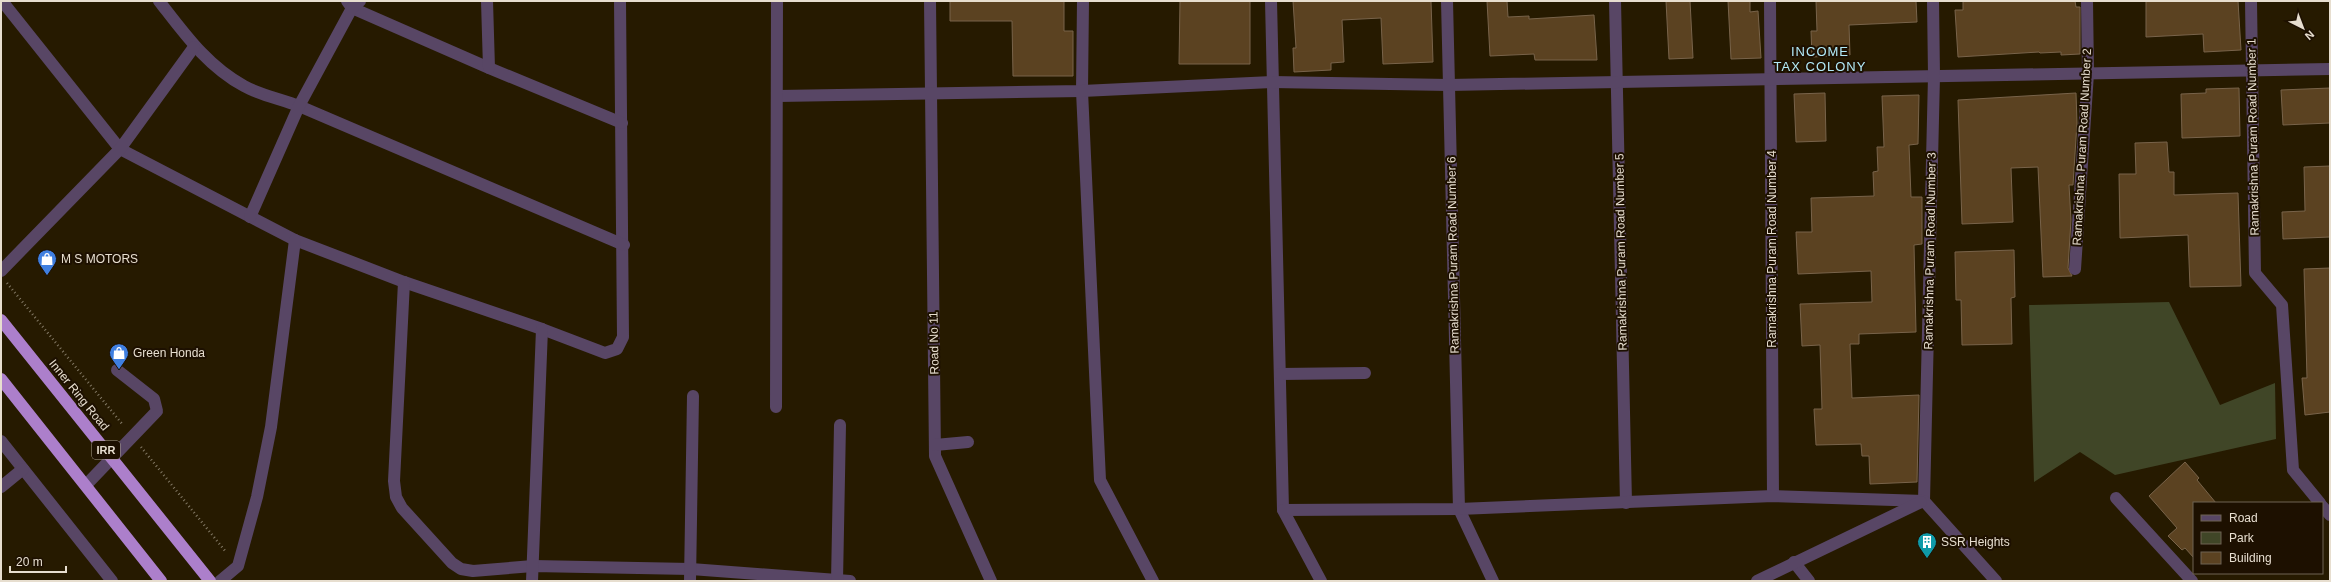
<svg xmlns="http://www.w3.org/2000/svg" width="2331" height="582" viewBox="0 0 2331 582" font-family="Helvetica,sans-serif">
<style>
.green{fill:#404627}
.building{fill:#5b4221;stroke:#78634a}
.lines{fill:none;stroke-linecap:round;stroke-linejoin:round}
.path{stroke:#847a65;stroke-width:2.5;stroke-dasharray:1 3;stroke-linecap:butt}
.minor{stroke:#584665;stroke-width:12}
.highway{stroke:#ac7fcb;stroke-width:12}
.labels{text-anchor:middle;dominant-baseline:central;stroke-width:4;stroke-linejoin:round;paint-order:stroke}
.shield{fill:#1d1000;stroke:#aaa091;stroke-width:1}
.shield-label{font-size:11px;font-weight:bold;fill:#e7decf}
.street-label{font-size:12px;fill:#e7decf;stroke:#1d1000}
.poi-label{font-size:12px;fill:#e7decf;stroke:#1d1000;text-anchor:start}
.neighbourhood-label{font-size:13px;letter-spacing:1px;fill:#b2eaf8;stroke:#1d1000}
</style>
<rect width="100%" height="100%" fill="#261a00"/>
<!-- green -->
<polygon class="green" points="2169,302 2220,405 2275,383 2276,439 2115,475 2080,452 2034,482 2029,305"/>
<!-- building -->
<g class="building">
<polygon points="950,1 1064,1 1064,31 1073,31 1073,76 1013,76 1012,21 950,21"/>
<polygon points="1180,1 1250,1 1250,64 1179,64"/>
<polygon points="1293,1 1431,1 1433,62 1383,64 1381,18 1342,20 1344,62 1331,63 1331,70 1294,72 1293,48 1296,48"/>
<polygon points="1487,1 1507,1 1508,17 1529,16 1529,19 1594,15 1597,60 1535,60 1534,54 1490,56"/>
<polygon points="1666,1 1690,1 1693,58 1669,59"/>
<polygon points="1728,1 1750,1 1750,12 1758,11 1761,58 1731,59"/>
<polygon points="1816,1 1916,1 1917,22 1849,25 1850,55 1812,57 1811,31 1817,31"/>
<polygon points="1963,1 2075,1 2076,7 2080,7 2080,54 2061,55 2061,52 2040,53 2039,52 1958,57 1955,10 1963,10"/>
<polygon points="2146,1 2238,1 2241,50 2204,52 2203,34 2146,37"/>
<polygon points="2239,88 2240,136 2182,138 2181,94 2206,93 2206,89"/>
<polygon points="2330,88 2330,123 2283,125 2281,90"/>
<polygon points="1825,93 1826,141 1796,142 1794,94"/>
<polygon points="2076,93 2077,123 2073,185 2069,185 2071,220 2068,268 2072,276 2043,277 2038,167 2011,168 2013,222 1962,224 1958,100"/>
<polygon points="1919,95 1918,144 1909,145 1911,197 1922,197 1922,244 1914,245 1916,332 1859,334 1859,344 1850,344 1852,398 1919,395 1917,482 1870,484 1869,456 1862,456 1861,444 1816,445 1814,409 1822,409 1820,345 1802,346 1800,304 1872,302 1871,271 1798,274 1796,232 1812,232 1811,198 1874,196 1873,172 1878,171 1877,147 1884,147 1882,96"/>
<polygon points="2167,142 2169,172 2174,172 2174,195 2238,193 2241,286 2190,287 2188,235 2120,238 2119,174 2136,174 2135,143"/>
<polygon points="2330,166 2330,237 2283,239 2282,212 2305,211 2304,167"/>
<polygon points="2014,250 2015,297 2011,298 2012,344 1962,345 1961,300 1956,300 1955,252"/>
<polygon points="2330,268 2330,412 2305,415 2302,378 2307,378 2304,269"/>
<polygon points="2185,462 2199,478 2197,480 2216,503 2194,503 2194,558 2185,548 2182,550 2168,536 2177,528 2149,496"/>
</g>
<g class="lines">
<!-- path -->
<g class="path">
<polyline points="7,283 123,425"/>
<polyline points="141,447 226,552"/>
</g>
<!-- minor -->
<g class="minor">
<polyline points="2,1 120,149 295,240 404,282 542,329 605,353 617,349 623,337 620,1"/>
<path d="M159,1C184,33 207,66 244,86C260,95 281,99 299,106L624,245"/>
<polyline points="347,1 352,8 489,68 622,123"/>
<polyline points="487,1 489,68"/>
<polyline points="930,1 935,456 991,581"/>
<polyline points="1083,1 1082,91 1100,480 1153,581"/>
<polyline points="1271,1 1283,510 1321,581"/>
<polyline points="1447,1 1459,509 1493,581"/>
<polyline points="1615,1 1626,503"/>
<polyline points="1770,1 1773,496"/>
<polyline points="2251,1 2255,273 2282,305 2293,470 2320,503"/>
<polyline points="778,96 1082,91 1272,82 1449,85 2330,69"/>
<polyline points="250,217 299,106 352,8 360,1"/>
<polyline points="2075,269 2088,73 2087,1"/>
<polyline points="1,271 120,149 194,47"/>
<polyline points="404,282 394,481 396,497 402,508 452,563 461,569 473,571 533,566 691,569 850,581"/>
<polyline points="1280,374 1365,373"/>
<polyline points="776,407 777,1"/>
<polyline points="1,441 112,581"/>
<polyline points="935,445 968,442"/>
<polyline points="86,485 157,411 154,399 117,370"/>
<polyline points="1,487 23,469"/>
<polyline points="2116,498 2192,581"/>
<polyline points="1924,501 1934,76 1933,1"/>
<polyline points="2322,506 2330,515"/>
<polyline points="1283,510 1459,509 1773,496 1924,501 1996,581"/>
<polyline points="1794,562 1809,581"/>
<polyline points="220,581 238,566 257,497 271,427 295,240"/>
<polyline points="532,581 542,329"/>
<polyline points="690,581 693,396"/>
<polyline points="837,581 840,425"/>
<polyline points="1757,581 1921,502"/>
</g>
<!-- highway -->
<g class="highway">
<polyline points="1,320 210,581"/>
<polyline points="1,379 161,581"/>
</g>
</g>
<!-- icons -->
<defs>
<g id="shop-pin" transform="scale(1)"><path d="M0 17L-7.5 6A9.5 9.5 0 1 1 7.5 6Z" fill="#3f7fe0" stroke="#1d1000"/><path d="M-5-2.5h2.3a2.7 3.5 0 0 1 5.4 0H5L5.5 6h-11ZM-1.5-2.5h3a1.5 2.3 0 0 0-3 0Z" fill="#fff"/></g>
<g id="building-pin" transform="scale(1)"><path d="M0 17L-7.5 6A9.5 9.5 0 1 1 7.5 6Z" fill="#0f9aa8" stroke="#1d1000"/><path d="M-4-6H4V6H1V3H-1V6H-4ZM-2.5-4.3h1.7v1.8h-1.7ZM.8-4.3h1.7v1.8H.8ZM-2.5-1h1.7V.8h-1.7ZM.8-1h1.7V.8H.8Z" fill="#fff"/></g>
</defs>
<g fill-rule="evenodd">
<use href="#shop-pin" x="47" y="259"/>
<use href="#shop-pin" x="119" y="353"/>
<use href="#building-pin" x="1927" y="542"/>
</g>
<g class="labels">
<!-- shield labels -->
<rect class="shield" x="92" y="441" width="28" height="18" rx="3"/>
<g class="shield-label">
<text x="106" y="450">IRR</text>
</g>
<!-- street labels -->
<g class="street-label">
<text transform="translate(2253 137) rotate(-91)">Ramakrishna Puram Road Number 1</text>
<text transform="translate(2082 147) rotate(-87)">Ramakrishna Puram Road Number 2</text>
<text transform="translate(1772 249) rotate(-90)">Ramakrishna Puram Road Number 4</text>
<text transform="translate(1930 251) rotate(-89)">Ramakrishna Puram Road Number 3</text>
<text transform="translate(1621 252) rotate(-91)">Ramakrishna Puram Road Number 5</text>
<text transform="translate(1453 255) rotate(-91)">Ramakrishna Puram Road Number 6</text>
<text transform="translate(934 343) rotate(-91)">Road No 11</text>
<text transform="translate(79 395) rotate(51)">Inner Ring Road</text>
</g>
<!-- poi labels -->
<g class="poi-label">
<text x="61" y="259">M S MOTORS</text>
<text x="133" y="353">Green Honda</text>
<text x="1941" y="542">SSR Heights</text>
</g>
<!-- neighbourhood labels -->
<g class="neighbourhood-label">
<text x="1820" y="51">INCOME<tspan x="1820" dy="15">TAX COLONY</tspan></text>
</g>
</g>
<!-- border -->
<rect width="2331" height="582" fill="none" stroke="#e7decf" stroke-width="4"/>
<!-- legend -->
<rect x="2193" y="502" width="130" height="72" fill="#1d1000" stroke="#6e6253"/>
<rect x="2201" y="515" width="20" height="6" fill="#584665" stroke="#6e6253"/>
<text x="2229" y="522" font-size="12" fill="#e7decf">Road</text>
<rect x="2201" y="532" width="20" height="12" fill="#404627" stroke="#6e6253"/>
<text x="2229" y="542" font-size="12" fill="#e7decf">Park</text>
<rect x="2201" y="552" width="20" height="12" fill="#5b4221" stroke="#6e6253"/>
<text x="2229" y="562" font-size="12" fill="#e7decf">Building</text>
<!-- north arrow -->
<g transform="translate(2303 28) rotate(138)" stroke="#1d1000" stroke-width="3" paint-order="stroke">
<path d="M0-3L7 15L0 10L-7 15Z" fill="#e7decf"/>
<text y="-6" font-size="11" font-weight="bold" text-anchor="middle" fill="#e7decf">N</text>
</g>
<!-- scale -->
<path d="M10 566v6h56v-6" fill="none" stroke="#e7decf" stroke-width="2"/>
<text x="16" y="566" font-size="12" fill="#e7decf" stroke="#1d1000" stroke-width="3" paint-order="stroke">20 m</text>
</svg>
